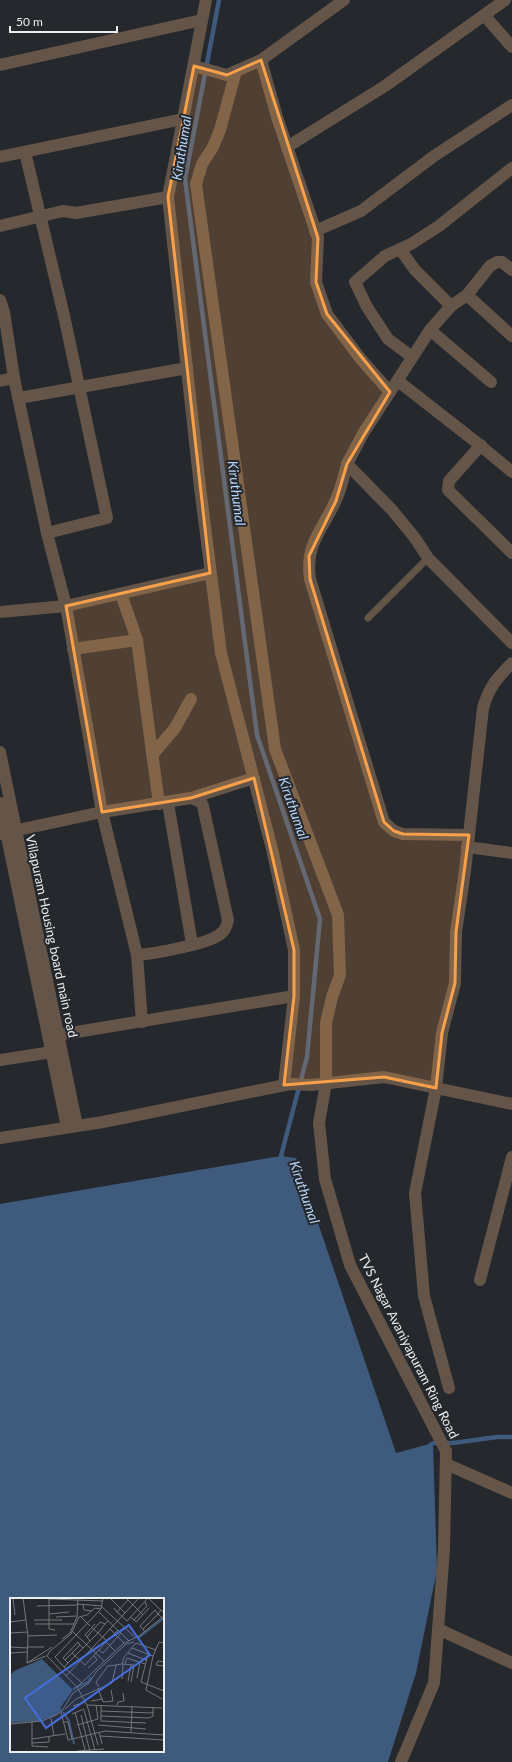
<svg xmlns="http://www.w3.org/2000/svg" width="512" height="1762" viewBox="0 0 512 1762" font-family="Lato,sans-serif">
<style>
.water{fill:#3e5a7d;fill-rule:evenodd}
.lines{fill:none;stroke-linecap:round;stroke-linejoin:round}
.stream{stroke:#3e5a7d;stroke-width:4.5}
.service{stroke:#655548;stroke-width:7}
.minor{stroke:#655548;stroke-width:12}
.tertiary{stroke:#655548;stroke-width:12}
.marked{fill:#f8a14a;fill-opacity:0.2;stroke:#f8a14a;stroke-width:3;stroke-linejoin:round}
.labels{text-anchor:middle;dominant-baseline:central;stroke-width:4;stroke-linejoin:round;paint-order:stroke}
.street-label{font-size:13px;fill:#eaecef;stroke:#25282d}
.water-label{font-size:14px;font-style:italic;fill:#b5d2f5;stroke:#25282d}
.inset-river{fill:none;stroke:#3e5a7d;stroke-width:2}
.inset-road{fill:none;stroke:#74767b;stroke-width:1}
.view{fill:#466edd;fill-opacity:0.15;stroke:#466edd;stroke-width:2}
.inset-edge{fill:none;stroke:#eaecef;stroke-width:2}
</style>
<rect width="100%" height="100%" fill="#25282d"/>
<!-- water -->
<path class="water" d="M281,1156L296,1158L396,1453L433,1443L437,1570L416,1673L388,1762H0V1204ZM11,1599H163V1751H11Z"/>
<g class="lines">
<!-- stream -->
<g class="stream">
<polyline points="219,0 185,179 257,735 320,919 307,1057 281,1156 282,1160"/>
<polyline points="429,1446 433,1443 453,1443 497,1437 512,1437"/>
</g>
<!-- service -->
<polyline class="service" points="368,618 428,558"/>
<!-- minor -->
<g class="minor">
<polyline points="206,0 168,197 200,487 221,653 272,849 294,950 294,996 284,1085"/>
<polyline points="484,15 512,47"/>
<polyline points="261,60 277,117 318,238 316,282 327,314 360,358 390,392 364,432 347,464 392,510 415,538 428,558 512,643"/>
<polyline points="0,65 202,20"/>
<polyline points="194,66 227,75 236,71 261,60 344,0"/>
<polyline points="236,71 220,130 213,147 202,164 196,184 275,749 338,915 340,975 332,997 326,1023 326,1083 319,1123 325,1179 350,1265 446,1451 444,1549 434,1683 401,1762"/>
<polyline points="287,147 385,86 505,0"/>
<polyline points="25,152 65,320 107,518 47,533"/>
<polyline points="0,157 183,119"/>
<polyline points="0,226 63,211 76,213 168,197"/>
<polyline points="315,231 361,211 434,156 512,105"/>
<polyline points="400,249 415,270 451,306"/>
<polyline points="467,295 512,336"/>
<polyline points="0,300 4,312 14,378"/>
<polyline points="430,330 491,382"/>
<polyline points="412,357 388,339 367,307 355,282 385,256 411,244 439,226 512,168"/>
<polyline points="0,381 14,378 47,533 66,606 102,812 0,834"/>
<polyline points="398,381 476,442 512,472"/>
<polyline points="390,392 430,330 451,306 467,295 490,266 497,262 502,262 512,270"/>
<polyline points="19,398 187,368"/>
<polyline points="481,445 449,481 448,490 512,553"/>
<path d="M347,464C344,476 341,490 335,502C322,531 305,544 310,579L384,822L394,831L403,834L469,835"/>
<polyline points="121,594 137,640"/>
<polyline points="0,612 66,606 210,573"/>
<polyline points="73,649 137,640 159,804"/>
<polyline points="0,752 77,1126"/>
<polyline points="152,755 175,728 191,699"/>
<path d="M191,798L201,802L203,806L228,920C227,926 224,932 219,935C207,944 153,954 137,955L102,812Z"/>
<polyline points="191,798 254,778"/>
<polyline points="0,803 67,1127"/>
<polyline points="168,803 192,944"/>
<polyline points="467,847 512,853"/>
<polyline points="137,955 142,1022"/>
<polyline points="0,1060 52,1052 58,1035 294,996"/>
<polyline points="480,1280 512,1157"/>
<path d="M449,1388L424,1296L415,1193L436,1088L442,1033L455,983L456,932L465,871L483,708C489,687 497,678 512,663"/>
<polyline points="446,1464 512,1493"/>
<polyline points="438,1629 512,1663"/>
</g>
<!-- tertiary -->
<polyline class="tertiary" points="0,1138 103,1122 290,1084 311,1085 384,1077 512,1104"/>
</g>
<!-- marked area -->
<path class="marked" d="M261,60L318,238L316,282L327,314L390,392L347,464L336,501L309,556L310,579L384,822L394,831L403,834L469,835L456,932L455,983L442,1033L436,1088L384,1077L284,1085L294,996V950L254,778L191,798L102,812L66,606L210,573L168,197L194,66L227,75Z"/>
<g class="labels">
<!-- street labels -->
<g class="street-label">
<text transform="translate(52 936) rotate(78)">Villapuram Housing board main road</text>
<text transform="translate(409 1346) rotate(63)">TVS Nagar Avaniyapuram Ring Road</text>
</g>
<!-- water labels -->
<g class="water-label">
<text transform="translate(181 148) rotate(-81)">Kiruthumal</text>
<text transform="translate(237 493) rotate(83)">Kiruthumal</text>
<text transform="translate(294 808) rotate(71)">Kiruthumal</text>
<text transform="translate(305 1192) rotate(71)">Kiruthumal</text>
</g>
</g>
<!-- overview -->
<g transform="translate(10 1598)">
<rect width="154" height="154" fill="#25282d"/>
<path d="M32,61L63,92L50,110L52,112L44,118L29,123L0,125V78L4,73Z" fill="#3e5a7d"/>
<path class="inset-river" d="M128,40L154,20M63,91L78,84L81,79M53,114L59,123L64,146"/>
<path class="inset-road" d="M3,0L5,17M13,0L18,38L17,65L36,58M93,0L91,11L85,10L77,17L69,19L61,36L40,53L37,58L67,89L77,107L152,110M100,0L115,15M116,0L133,17M39,1L93,3M39,1V31L45,32M67,6L92,8M73,7L74,12L82,13M27,8L67,7M92,9L126,40M104,10L107,14L118,2M91,11L45,59L54,69L80,43L77,39L90,24L95,26L98,23M89,14L119,43M107,14L117,23L138,0L154,15M39,16L59,14M46,19L67,18M71,19L80,28M120,19L124,22L137,8L135,4M24,22H52M124,22L126,24L139,10M0,24L16,22M25,26H64M82,30L88,35L95,26M100,31L114,45M133,31L148,16L152,20M62,33L94,63M135,34L130,28L145,12L148,16L151,12M0,35L18,34M18,38L47,37M77,39L75,37L85,26M52,41L60,35L67,19L68,0M97,43L108,32M96,44L105,53M126,45L146,52M0,49L18,50M18,49H34M122,50L143,58M89,52L93,55L111,35M0,55L17,54M62,55L75,67L97,43L88,35L80,43M118,55L136,62M138,56L131,84L154,93M55,62L53,60L68,44L70,47M154,64L148,63L146,67L154,68M17,65L42,49M58,65L55,62L70,47L73,50M112,66L124,67L121,84M115,66L117,60L135,66M54,69L72,85M78,70L87,62L84,58M56,78L129,0M127,80L130,64M112,81L113,66M118,83L121,67M67,89L114,45L129,38L154,18M89,89L86,84L98,68L106,67M88,90L93,104M154,95V133M152,101L136,92L143,58L149,44L154,45M81,103L93,101M93,104L103,103L101,92M77,107L88,147M91,107V123L136,125M107,107L108,104L114,103L113,95M63,108L75,104M55,111L66,101L102,85L106,67L112,66L114,59L126,45M74,112L85,152M91,113L143,115M51,114L58,142L95,133L154,137M65,114L75,152M62,116L74,111M71,117L80,154M91,118L139,120L143,118V109M41,120L44,138M22,123V148L38,149M53,124H58L62,141M0,126L32,123L46,117L52,113L63,95L79,85L86,74L116,46L124,44M67,127L88,121L86,107M88,127L136,131M89,134L92,146M121,135L122,108M90,138L154,142M22,141L55,136M22,145L39,144V139M67,153L94,151"/>
<path class="view" d="M119,27L140,57L36,130L15,100Z"/>
<rect width="154" height="154" class="inset-edge"/>
</g>
<!-- scale -->
<path d="M10 26v6h107v-6" fill="none" stroke="#eaecef" stroke-width="2"/>
<text x="16" y="26" font-size="12" fill="#eaecef" stroke="#25282d" stroke-width="3" paint-order="stroke">50 m</text>
</svg>
